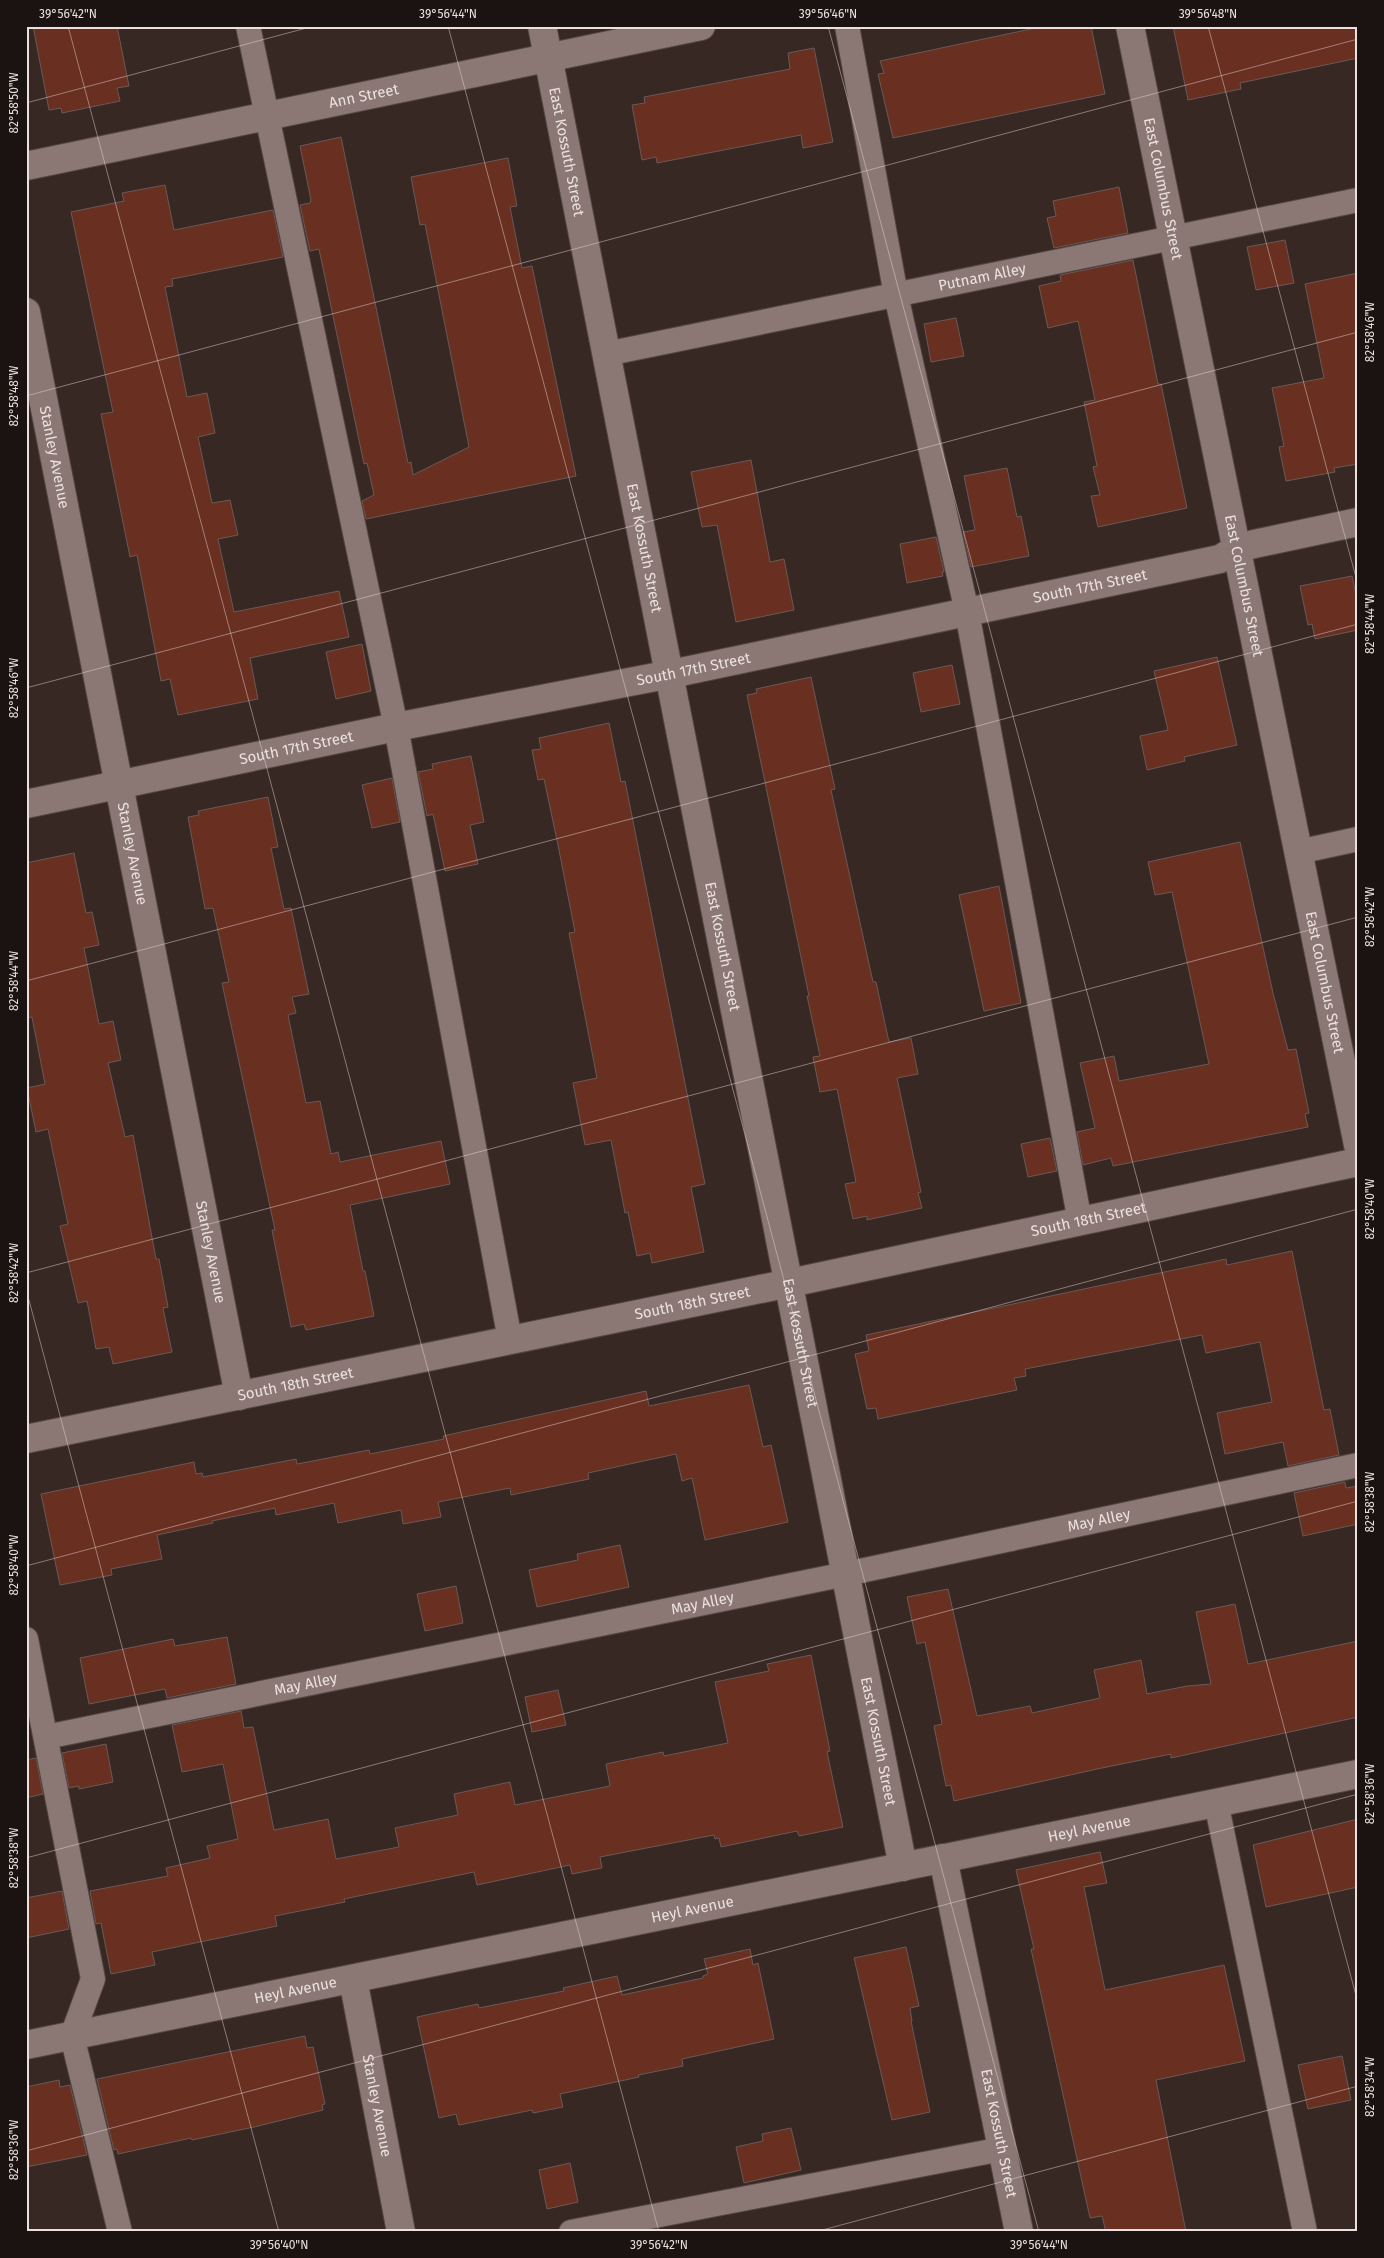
<svg xmlns="http://www.w3.org/2000/svg" width="1384" height="2258" viewBox="0 0 1384 2258" font-family="'Fira Sans',sans-serif">
<style>
.building{fill:#693022;stroke:#6a5955}
.lines{fill:none;stroke-linecap:round;stroke-linejoin:round}
.service-casing{stroke:#534743;stroke-width:26}
.minor-casing{stroke:#534743;stroke-width:30}
.service{stroke:#8b7874;stroke-width:24}
.minor{stroke:#8b7874;stroke-width:28}
.ticks{fill:none;stroke:#ebe0de;stroke-width:1;stroke-opacity:0.45}
.labels{text-anchor:middle;dominant-baseline:central;stroke-width:4.5;stroke-linejoin:round;paint-order:stroke}
.street-label{font-size:15px;fill:#ebe0de;stroke:#1a1311}
.neatline{fill:none;stroke:#ebe0de;stroke-width:2}
.ticks-label{font-size:12px;text-anchor:middle;fill:#ebe0de}
</style>
<rect width="100%" height="100%" fill="#372824"/>
<!-- building -->
<g class="building">
<polygon points="33,26 117,26 129,86 117,88 120,101 62,113 61,108 49,110"/>
<polygon points="1045,26 1091,26 1105,94 893,138 878,74 884,73 880,61"/>
<polygon points="1173,26 1358,26 1358,58 1240,83 1241,89 1188,100"/>
<polygon points="814,48 833,142 803,148 801,135 657,163 656,157 642,160 632,105 645,103 644,97 790,69 788,53"/>
<polygon points="341,137 408,463 411,462 413,475 469,447 425,224 420,225 411,177 508,158 517,206 510,207 522,268 532,266 576,476 366,519 362,501 374,495 367,463 364,464 319,249 310,251 300,205 310,203 311,200 300,146"/>
<polygon points="165,185 174,230 273,210 283,257 172,279 173,286 165,287 187,397 207,393 215,433 198,437 212,503 230,500 238,535 218,539 234,612 339,591 349,637 250,658 258,699 178,715 170,679 161,681 137,555 130,557 101,414 113,412 71,212 124,201 122,193"/>
<polygon points="1119,187 1128,233 1054,248 1047,218 1056,216 1053,201"/>
<polygon points="1285,240 1294,283 1256,290 1247,247"/>
<polygon points="1133,260 1158,384 1161,384 1187,508 1098,527 1091,496 1100,495 1093,467 1097,466 1084,402 1095,400 1078,321 1048,328 1039,286 1061,281 1060,275"/>
<polygon points="1358,273 1358,464 1334,468 1335,472 1286,481 1279,447 1284,446 1272,388 1324,378 1305,284"/>
<polygon points="956,318 964,356 931,362 924,324"/>
<polygon points="751,460 770,562 784,559 794,610 736,622 717,525 702,527 691,472"/>
<polygon points="1007,468 1017,517 1021,516 1029,556 971,567 963,532 975,530 964,476"/>
<polygon points="936,537 944,572 942,572 943,576 907,583 900,544"/>
<polygon points="1352,576 1358,604 1358,630 1315,639 1312,624 1308,625 1300,586"/>
<polygon points="362,644 371,691 336,699 326,652"/>
<polygon points="1217,657 1237,745 1184,757 1185,761 1147,770 1140,736 1168,730 1154,671"/>
<polygon points="952,665 960,704 921,712 913,673"/>
<polygon points="811,677 835,789 831,790 873,982 876,982 889,1042 911,1038 918,1074 897,1078 921,1192 918,1193 922,1208 867,1220 867,1216 853,1219 845,1184 856,1182 837,1089 820,1092 813,1057 820,1056 807,996 809,996 747,695 757,693 756,689"/>
<polygon points="609,723 621,782 625,781 705,1184 691,1187 704,1252 652,1263 650,1253 637,1256 628,1212 625,1213 611,1140 585,1145 573,1083 597,1078 569,933 575,932 558,845 544,779 538,780 532,750 541,749 539,738"/>
<polygon points="471,756 484,822 470,825 478,864 445,871 433,814 427,816 418,772 433,769 432,764"/>
<polygon points="392,778 400,822 372,828 362,785"/>
<polygon points="268,797 278,847 271,848 284,909 291,908 309,994 292,997 296,1013 288,1015 306,1103 320,1101 331,1154 338,1152 340,1162 441,1141 450,1184 350,1205 363,1271 365,1271 374,1316 306,1330 304,1324 291,1327 272,1230 275,1230 222,983 229,982 213,908 205,909 188,817 199,815 198,811"/>
<polygon points="1240,842 1273,993 1288,1050 1296,1049 1309,1113 1305,1114 1308,1127 1113,1166 1111,1158 1083,1165 1077,1132 1095,1128 1080,1063 1114,1056 1119,1081 1209,1064 1172,892 1155,895 1148,862"/>
<polygon points="74,853 86,913 92,912 99,945 84,948 99,1024 113,1021 121,1060 108,1063 125,1137 133,1135 156,1259 159,1259 168,1307 163,1308 172,1352 113,1364 109,1347 96,1349 87,1301 78,1303 60,1226 68,1224 48,1129 36,1132 27,1088 45,1084 32,1017 26,1018 26,863"/>
<polygon points="999,886 1021,1003 984,1011 959,895"/>
<polygon points="1050,1138 1057,1171 1028,1177 1021,1144"/>
<polygon points="1292,1251 1324,1410 1330,1409 1339,1455 1288,1466 1283,1442 1225,1454 1217,1413 1272,1402 1260,1342 1206,1353 1202,1335 1025,1369 1026,1376 1014,1378 1017,1390 878,1419 876,1408 867,1409 855,1354 869,1351 866,1335 1226,1259 1227,1265"/>
<polygon points="749,1385 763,1447 771,1445 788,1522 705,1540 692,1478 682,1481 676,1454 588,1473 589,1479 511,1495 510,1488 438,1502 441,1517 403,1524 401,1510 338,1523 334,1503 276,1515 275,1508 212,1521 213,1523 157,1535 162,1559 111,1569 112,1575 60,1585 41,1494 194,1462 196,1474 202,1473 203,1477 296,1459 297,1464 369,1450 370,1454 444,1439 443,1436 646,1391 649,1406"/>
<polygon points="1345,1482 1346,1488 1358,1486 1358,1524 1303,1536 1294,1493"/>
<polygon points="620,1545 629,1587 537,1607 529,1570 578,1560 577,1554"/>
<polygon points="456,1586 463,1623 425,1631 417,1594"/>
<polygon points="948,1589 977,1716 1030,1706 1032,1713 1100,1698 1094,1670 1141,1660 1147,1694 1187,1686 1211,1684 1196,1612 1235,1604 1248,1664 1358,1641 1358,1717 1171,1758 1171,1754 1097,1769 954,1801 951,1785 946,1786 934,1726 942,1724 925,1642 917,1644 907,1597"/>
<polygon points="227,1637 236,1684 167,1698 165,1689 89,1704 80,1658 173,1639 175,1646"/>
<polygon points="811,1655 830,1751 827,1752 843,1827 799,1836 797,1831 721,1847 719,1838 715,1839 714,1835 600,1857 602,1868 572,1874 570,1865 477,1885 474,1872 344,1899 345,1902 275,1916 277,1926 152,1952 155,1965 111,1974 101,1923 96,1924 90,1891 168,1876 166,1868 210,1858 207,1846 238,1839 223,1764 182,1772 172,1725 241,1711 244,1728 253,1727 274,1830 328,1819 336,1859 399,1847 395,1828 458,1815 454,1794 510,1782 515,1805 610,1786 606,1764 663,1752 664,1756 728,1743 715,1682 769,1671 767,1664"/>
<polygon points="558,1690 566,1725 532,1732 525,1697"/>
<polygon points="106,1744 113,1782 79,1789 79,1786 69,1788 62,1753"/>
<polygon points="36,1758 43,1794 26,1798 26,1760"/>
<polygon points="1358,1819 1358,1887 1266,1907 1253,1845"/>
<polygon points="1100,1852 1107,1883 1084,1887 1105,1990 1224,1965 1245,2061 1156,2080 1186,2232 1106,2232 1102,2216 1090,2218 1031,1949 1034,1949 1016,1870"/>
<polygon points="62,1891 69,1929 26,1938 26,1898"/>
<polygon points="906,1947 919,2006 910,2008 912,2021 911,2021 930,2112 892,2120 854,1958"/>
<polygon points="750,1949 753,1965 758,1963 774,2039 682,2059 683,2066 638,2075 639,2077 560,2094 563,2107 533,2113 532,2110 459,2125 456,2114 439,2118 417,2017 478,2004 479,2008 564,1991 563,1988 617,1976 622,1995 703,1978 703,1976 708,1974 704,1959"/>
<polygon points="305,2036 307,2048 313,2047 325,2104 322,2105 323,2110 254,2127 192,2140 191,2138 118,2154 117,2149 114,2150 97,2079"/>
<polygon points="1342,2056 1351,2100 1308,2109 1298,2065"/>
<polygon points="59,2080 60,2087 70,2085 87,2155 26,2167 26,2087"/>
<polygon points="791,2128 801,2170 744,2183 736,2147 763,2141 762,2134"/>
<polygon points="570,2163 578,2202 547,2209 539,2170"/>
</g>
<g class="lines">
<!-- service casing -->
<g class="service-casing">
<g id="service">
<polyline points="248,26 396,727 510,1340"/>
<polyline points="847,26 896,295 967,612 1080,1222"/>
<path id="s1" d="M606,354L1358,200"/>
<polyline points="1298,852 1358,839"/>
<polyline points="26,1639 93,1979 72,2036 120,2232"/>
<path id="s2" d="M46,1737L846,1574L1358,1465"/>
<polyline points="1216,1802 1305,2232"/>
<polyline points="571,2232 1002,2149"/>
</g>
</g>
<!-- minor casing -->
<g class="minor-casing">
<g id="minor">
<path id="s3" d="M542,26L903,1867"/>
<path id="s4" d="M1130,26L1358,1145"/>
<path id="s5" d="M26,166L701,26"/>
<path id="s6" d="M26,312L239,1396"/>
<path id="s7" d="M26,804L396,727L671,674L1220,559L1236,549L1254,544L1358,522"/>
<path id="s8" d="M26,1439L790,1283L1358,1162"/>
<path id="s9" d="M943,1858L1019,2232"/>
<path id="s10" d="M353,1979L401,2232"/>
<path id="s11" d="M26,2045L1358,1774"/>
</g>
</g>
<!-- service -->
<use href="#service" class="service"/>
<!-- minor -->
<use href="#minor" class="minor"/>
</g>
<!-- ticks -->
<path class="ticks" d="M68,26L659,2232M448,26L1039,2232M828,26L1358,2003M1208,26L1358,585M26,103L314,26M26,396L1358,39M26,688L1358,332M26,981L1358,624M26,1273L1358,917M26,1289L279,2232M26,1566L1358,1209M26,1858L1358,1501M26,2151L1358,1794M815,2232L1358,2086"/>
<g class="labels">
<!-- street labels -->
<g class="street-label">
<text stroke="none"><textPath href="#s5" startOffset="345">Ann Street</textPath></text>
<text stroke="none"><textPath href="#s3" startOffset="128">East Kossuth Street</textPath></text>
<text stroke="none"><textPath href="#s4" startOffset="166">East Columbus Street</textPath></text>
<text stroke="none"><textPath href="#s1" startOffset="384">Putnam Alley</textPath></text>
<text stroke="none"><textPath href="#s6" startOffset="148">Stanley Avenue</textPath></text>
<text stroke="none"><textPath href="#s3" startOffset="532">East Kossuth Street</textPath></text>
<text stroke="none"><textPath href="#s7" startOffset="1086">South 17th Street</textPath></text>
<text stroke="none"><textPath href="#s4" startOffset="571">East Columbus Street</textPath></text>
<text stroke="none"><textPath href="#s7" startOffset="681">South 17th Street</textPath></text>
<text stroke="none"><textPath href="#s7" startOffset="276">South 17th Street</textPath></text>
<text stroke="none"><textPath href="#s6" startOffset="552">Stanley Avenue</textPath></text>
<text stroke="none"><textPath href="#s3" startOffset="938">East Kossuth Street</textPath></text>
<text stroke="none"><textPath href="#s4" startOffset="976">East Columbus Street</textPath></text>
<text stroke="none"><textPath href="#s8" startOffset="1085">South 18th Street</textPath></text>
<text stroke="none"><textPath href="#s6" startOffset="958">Stanley Avenue</textPath></text>
<text stroke="none"><textPath href="#s8" startOffset="680">South 18th Street</textPath></text>
<text stroke="none"><textPath href="#s3" startOffset="1342">East Kossuth Street</textPath></text>
<text stroke="none"><textPath href="#s8" startOffset="275">South 18th Street</textPath></text>
<text stroke="none"><textPath href="#s2" startOffset="1075">May Alley</textPath></text>
<text stroke="none"><textPath href="#s2" startOffset="670">May Alley</textPath></text>
<text stroke="none"><textPath href="#s2" startOffset="265">May Alley</textPath></text>
<text stroke="none"><textPath href="#s3" startOffset="1748">East Kossuth Street</textPath></text>
<text stroke="none"><textPath href="#s11" startOffset="1085">Heyl Avenue</textPath></text>
<text stroke="none"><textPath href="#s11" startOffset="680">Heyl Avenue</textPath></text>
<text stroke="none"><textPath href="#s11" startOffset="275">Heyl Avenue</textPath></text>
<text stroke="none"><textPath href="#s10" startOffset="129">Stanley Avenue</textPath></text>
<text stroke="none"><textPath href="#s9" startOffset="281">East Kossuth Street</textPath></text>
</g>
</g>
<!-- border -->
<rect width="1384" height="2258" fill="none" stroke="#1a1311" stroke-width="55"/>
<rect x="28" y="28" width="1328" height="2202" class="neatline"/>
<g class="ticks-label">
<text x="68" y="18">39°56'42"N</text>
<text x="448" y="18">39°56'44"N</text>
<text x="828" y="18">39°56'46"N</text>
<text x="1208" y="18">39°56'48"N</text>
<text transform="translate(14 103) rotate(-90)" y="4">82°58'50"W</text>
<text transform="translate(1370 332) rotate(-90)" y="4">82°58'46"W</text>
<text transform="translate(14 396) rotate(-90)" y="4">82°58'48"W</text>
<text transform="translate(1370 624) rotate(-90)" y="4">82°58'44"W</text>
<text transform="translate(14 688) rotate(-90)" y="4">82°58'46"W</text>
<text transform="translate(1370 917) rotate(-90)" y="4">82°58'42"W</text>
<text transform="translate(14 981) rotate(-90)" y="4">82°58'44"W</text>
<text transform="translate(1370 1209) rotate(-90)" y="4">82°58'40"W</text>
<text transform="translate(14 1273) rotate(-90)" y="4">82°58'42"W</text>
<text transform="translate(1370 1502) rotate(-90)" y="4">82°58'38"W</text>
<text transform="translate(14 1565) rotate(-90)" y="4">82°58'40"W</text>
<text transform="translate(1370 1794) rotate(-90)" y="4">82°58'36"W</text>
<text transform="translate(14 1858) rotate(-90)" y="4">82°58'38"W</text>
<text transform="translate(1370 2087) rotate(-90)" y="4">82°58'34"W</text>
<text transform="translate(14 2150) rotate(-90)" y="4">82°58'36"W</text>
<text x="279" y="2249">39°56'40"N</text>
<text x="659" y="2249">39°56'42"N</text>
<text x="1039" y="2249">39°56'44"N</text>
</g>
</svg>
